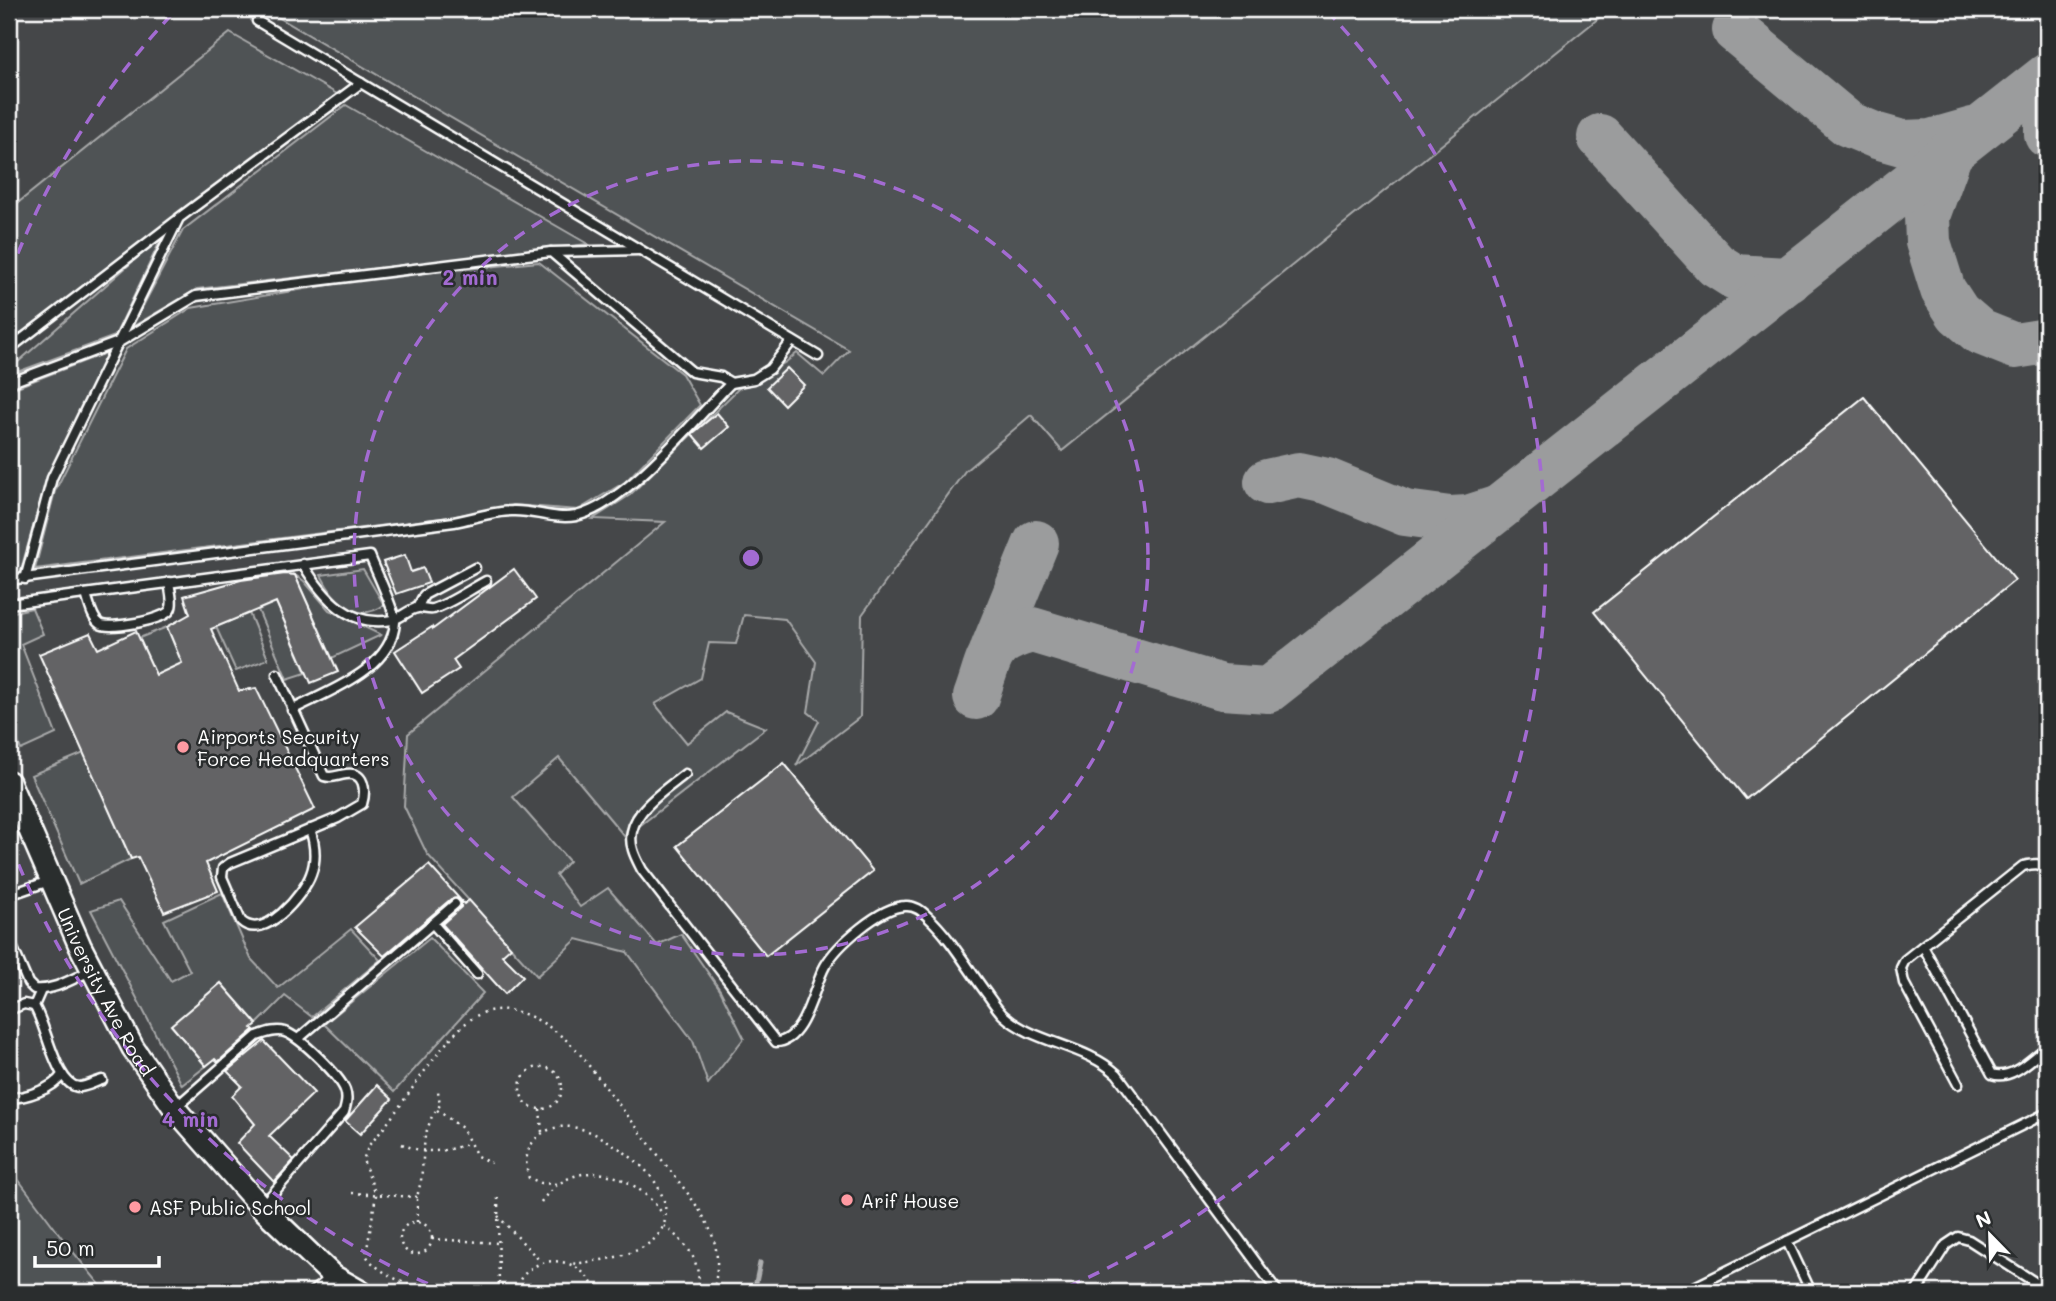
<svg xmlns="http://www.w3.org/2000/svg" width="2056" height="1301" viewBox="0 0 2056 1301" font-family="Mali,sans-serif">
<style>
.built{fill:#444748}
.green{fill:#505354;stroke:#a8a9aa;stroke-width:2}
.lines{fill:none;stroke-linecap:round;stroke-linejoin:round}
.stream{stroke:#adaeaf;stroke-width:5}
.taxiway{stroke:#9b9c9d;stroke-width:46}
.building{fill:#636465;stroke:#fff;stroke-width:2}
.service-casing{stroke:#fff;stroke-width:13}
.tertiary-casing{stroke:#fff;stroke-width:26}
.path{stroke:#fff;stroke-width:2.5;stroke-dasharray:2 5;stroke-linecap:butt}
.service{stroke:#2a2d2e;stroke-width:8}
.tertiary{stroke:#2a2d2e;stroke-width:21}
.ring{fill:none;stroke:#a36bd2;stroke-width:3.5;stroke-dasharray:12 9}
.poi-dot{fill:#ff9aa2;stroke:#2a2d2e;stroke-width:2.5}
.labels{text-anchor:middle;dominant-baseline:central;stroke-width:5;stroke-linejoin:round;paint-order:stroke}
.poi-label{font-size:19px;fill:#fff;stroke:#2a2d2e;text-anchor:start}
.street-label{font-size:19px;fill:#fff;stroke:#2a2d2e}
.centre{fill:#a36bd2;stroke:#2a2d2e;stroke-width:3.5}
.ring-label{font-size:21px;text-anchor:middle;font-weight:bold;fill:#a36bd2;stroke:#2a2d2e;stroke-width:5;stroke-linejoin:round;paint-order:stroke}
</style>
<rect width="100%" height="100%" fill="#373a3b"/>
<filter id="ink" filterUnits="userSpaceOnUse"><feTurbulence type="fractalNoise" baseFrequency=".0143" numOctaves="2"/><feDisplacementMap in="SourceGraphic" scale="14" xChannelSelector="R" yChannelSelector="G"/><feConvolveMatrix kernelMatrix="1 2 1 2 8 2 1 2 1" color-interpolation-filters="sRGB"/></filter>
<g filter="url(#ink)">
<!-- built -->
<rect class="built" x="9" y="9" width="2038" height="1283"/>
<!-- green -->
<g class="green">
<polygon points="268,9 1610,9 1062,451 1031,415 965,471 862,615 860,717 796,766 819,721 808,712 816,662 785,619 744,615 736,644 709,643 701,678 655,704 687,743 726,712 766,728 625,837 559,758 513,797 569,861 556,875 580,907 608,888 657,945 681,934 720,990 744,1038 708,1084 693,1041 627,952 577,939 537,976 427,854 404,806 408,734 665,522 593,519 630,495 738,389 786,362 797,353 824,376 849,350 266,10"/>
<polygon points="230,33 339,95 9,342 9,210"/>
<polygon points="346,105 588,244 197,289 132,327 183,230"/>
<polygon points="163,235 115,336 9,375 9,370"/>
<polygon points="539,262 682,374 700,405 625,482 578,510 514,505 450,517 35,569 55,491 126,349 191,308 371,278"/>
<polygon points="108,352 47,478 20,573 9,574 9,390"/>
<path d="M363,569L384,605C356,625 333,600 321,575Z"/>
<polygon points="295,575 304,581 329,610 381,635 332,658"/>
<polygon points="276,602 306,673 287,679 258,610"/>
<polygon points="32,608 43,634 21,644 56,734 21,750 9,719 9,613"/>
<polygon points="249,613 268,659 236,671 216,627"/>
<polygon points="167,627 182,663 156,675 139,638"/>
<polygon points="84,753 131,859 79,884 31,775"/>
<polygon points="222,893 251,959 278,988 351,929 380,960 312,1017 285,996 257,1024 221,983 171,1025 206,1066 182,1085 91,910 119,901 171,981 190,971 164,920"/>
<polygon points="430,938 483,993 394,1092 324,1024"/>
<polygon points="9,1167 69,1247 106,1292 9,1292"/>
</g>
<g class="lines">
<!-- stream -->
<polyline class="stream" points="754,1292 760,1263"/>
<!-- taxiway -->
<g class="taxiway">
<polyline points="1735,30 1848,124 1877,136 1902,143 1930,142 1972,130"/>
<polyline points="2047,125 2047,135"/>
<polyline points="1600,137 1716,265 1735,277 1789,280"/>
<polyline points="1950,153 1927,216 1928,242 1943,290 1958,313 1980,332 2015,346 2047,341"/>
<polyline points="1267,482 1299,475 1327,481 1405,513 1450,519 1468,518 1496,509"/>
<polyline points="993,649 1036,543"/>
<path d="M976,697C991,656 986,642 1032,630L1222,687L1268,690L2047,76"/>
</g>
</g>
<!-- building -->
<g class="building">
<polygon points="787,368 804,385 784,405 767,387"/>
<polygon points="1864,397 2015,580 1746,799 1594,612"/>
<polygon points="717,413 729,427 704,448 692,434"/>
<polygon points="405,555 411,572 423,568 429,583 396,594 383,562"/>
<polygon points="514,569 536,599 453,660 459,669 422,693 395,651 432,627 433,629"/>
<polygon points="285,574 295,575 338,672 311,683 276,602 211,629 239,691 256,688 315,809 206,863 218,891 164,912 138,857 131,859 39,654 90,633 98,649 136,631 156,675 182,663 167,627 190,614 184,596 241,580"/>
<polygon points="784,763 873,871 766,956 677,846"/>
<polygon points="429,865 464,904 469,900 511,947 502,955 523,976 505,994 442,924 461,907 461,902 458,898 451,899 384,956 355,927"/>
<polygon points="221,983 257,1024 252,1028 254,1030 218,1062 215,1059 206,1066 171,1025"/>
<polygon points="264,1041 314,1093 269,1136 294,1160 274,1182 237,1143 255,1124 232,1096 242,1086 227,1071"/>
<polygon points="377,1085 392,1099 360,1134 345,1121"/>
</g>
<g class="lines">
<!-- service casing -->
<g class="service-casing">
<g id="service">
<polyline points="257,21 818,356"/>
<polyline points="551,252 639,250"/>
<polyline points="9,349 176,221"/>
<polyline points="9,383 121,341 196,296 551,252 692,372 721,377 731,383 754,379 770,369 792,341"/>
<path d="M303,564C323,598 350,628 392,620C401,618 408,610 417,608C422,607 428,610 433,609C451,603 469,590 486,581"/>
<polyline points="25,579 52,478 179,218 361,83"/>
<path d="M9,580L454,522C472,519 493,511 512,511C534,510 554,520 576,516C626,505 694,420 731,383"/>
<path d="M86,594C89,603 92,619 100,624C109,630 164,620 170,610C174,604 170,590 169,582"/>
<path d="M9,604L370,556C375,569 395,610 395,622C392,670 328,691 292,710"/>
<polyline points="417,608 424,595 475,568"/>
<path d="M277,674L324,776C333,779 337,775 346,774C365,771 366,791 362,804L338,818L230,863L223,868L222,877L241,921C264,943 304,894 311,874C317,859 315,844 310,829"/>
<path d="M685,774C663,792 622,816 633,850C635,857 639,864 642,870L776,1042C805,1042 813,987 825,966C837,945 880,907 905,906C915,905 922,911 928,917C951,938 968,969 987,994C992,1001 997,1009 1003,1015C1035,1044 1084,1044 1117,1074L1278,1292"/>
<polyline points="9,895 49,881"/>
<polyline points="433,924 477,974"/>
<path d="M9,939L28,983L34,989C54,991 72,979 90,971"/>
<path d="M1923,946L1992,1074C2012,1081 2032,1058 2047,1047"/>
<path d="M41,990L34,1006C46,1023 56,1088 80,1087C87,1086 95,1082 102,1080"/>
<polyline points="9,1010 24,1004 34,1006"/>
<polyline points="298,1039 455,904"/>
<path d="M1958,1084L1904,983L1901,968L1905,960L2023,866C2033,864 2040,862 2047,870"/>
<path d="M9,1098C25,1098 53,1089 62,1075"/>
<path d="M175,1108L257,1036C266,1033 276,1029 285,1032C300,1037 339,1075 345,1090C348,1098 346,1105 344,1112L261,1207"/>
<polyline points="1787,1241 1811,1292"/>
<polyline points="312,1292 333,1276"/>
<polyline points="1684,1292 2047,1113"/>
<polyline points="1916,1292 1946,1245 1958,1237 1969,1240 2047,1290"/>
</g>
</g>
<!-- tertiary casing -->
<g class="tertiary-casing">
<g id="tertiary">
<path id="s1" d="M9,782L80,946L133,1048L175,1109L261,1207L333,1276L361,1292"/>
</g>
</g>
<!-- path -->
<g class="path">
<circle cx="541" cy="1088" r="21"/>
<polyline points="540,1109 542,1132"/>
<polyline points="437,1110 462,1128 477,1156 491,1163"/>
<path d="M402,1144C425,1155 446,1152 469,1143"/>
<path d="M556,1184L541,1183L529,1178C525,1166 525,1153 533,1142C541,1131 556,1125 571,1127C591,1129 613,1143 628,1155C644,1167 658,1181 664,1201C677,1253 607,1260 571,1264"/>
<polyline points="352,1193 417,1197"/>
<polyline points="498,1198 499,1292"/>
<path d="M541,1202C576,1153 635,1172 664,1216"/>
<polyline points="498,1216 541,1262"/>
<circle cx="416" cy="1238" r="16"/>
<polyline points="417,1222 417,1197 421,1181 425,1136 432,1116 440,1105 438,1091"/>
<path d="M664,1226C689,1245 700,1259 699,1292"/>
<polyline points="432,1239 498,1243"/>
<path d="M421,1292C404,1282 376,1272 366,1255L376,1195L363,1160L369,1145C399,1115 445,1029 480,1014C515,999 552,1026 576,1049L686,1191C712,1226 724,1249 713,1292"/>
<path d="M514,1292C528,1250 581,1252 596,1292"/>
</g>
<!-- service -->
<use href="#service" class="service"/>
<!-- tertiary -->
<use href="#tertiary" class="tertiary"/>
</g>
</g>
<!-- distance rings -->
<g class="ring">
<circle cx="751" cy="558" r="397"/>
<path d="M447 1292A794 794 0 0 1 10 843M10 273A794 794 0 0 1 175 11M1327 11A794 794 0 0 1 1055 1292"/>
</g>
<!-- markers -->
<g class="poi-dot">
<circle cx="183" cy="747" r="7"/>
<circle cx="847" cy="1200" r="7"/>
<circle cx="135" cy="1207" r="7"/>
</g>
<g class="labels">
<!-- poi labels -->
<g class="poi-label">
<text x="197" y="736">Airports Security<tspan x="197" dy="22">Force Headquarters</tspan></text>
<text x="861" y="1200">Arif House</text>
<text x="149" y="1207">ASF Public School</text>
</g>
<!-- street labels -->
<g class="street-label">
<text stroke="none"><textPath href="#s1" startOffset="231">University Ave Road</textPath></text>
</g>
</g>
<circle cx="751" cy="558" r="10" class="centre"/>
<g class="ring-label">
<text x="470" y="285">2 min</text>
<text x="190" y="1127">4 min</text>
</g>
<!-- margin -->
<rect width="2056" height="1301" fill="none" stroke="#2a2d2e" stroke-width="35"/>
<rect x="18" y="18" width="2021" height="1266" fill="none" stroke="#fff" stroke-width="2.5" filter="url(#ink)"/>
<!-- north arrow -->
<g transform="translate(1990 1235) rotate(337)" stroke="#2a2d2e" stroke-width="5" paint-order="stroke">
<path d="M0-5L12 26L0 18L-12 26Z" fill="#ffffff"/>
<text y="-10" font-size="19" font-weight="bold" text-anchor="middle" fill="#ffffff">N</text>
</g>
<!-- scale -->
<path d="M35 1256v10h124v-10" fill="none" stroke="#ffffff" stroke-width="3.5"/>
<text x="46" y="1256" font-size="21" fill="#ffffff" stroke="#2a2d2e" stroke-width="5" paint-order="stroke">50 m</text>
</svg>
